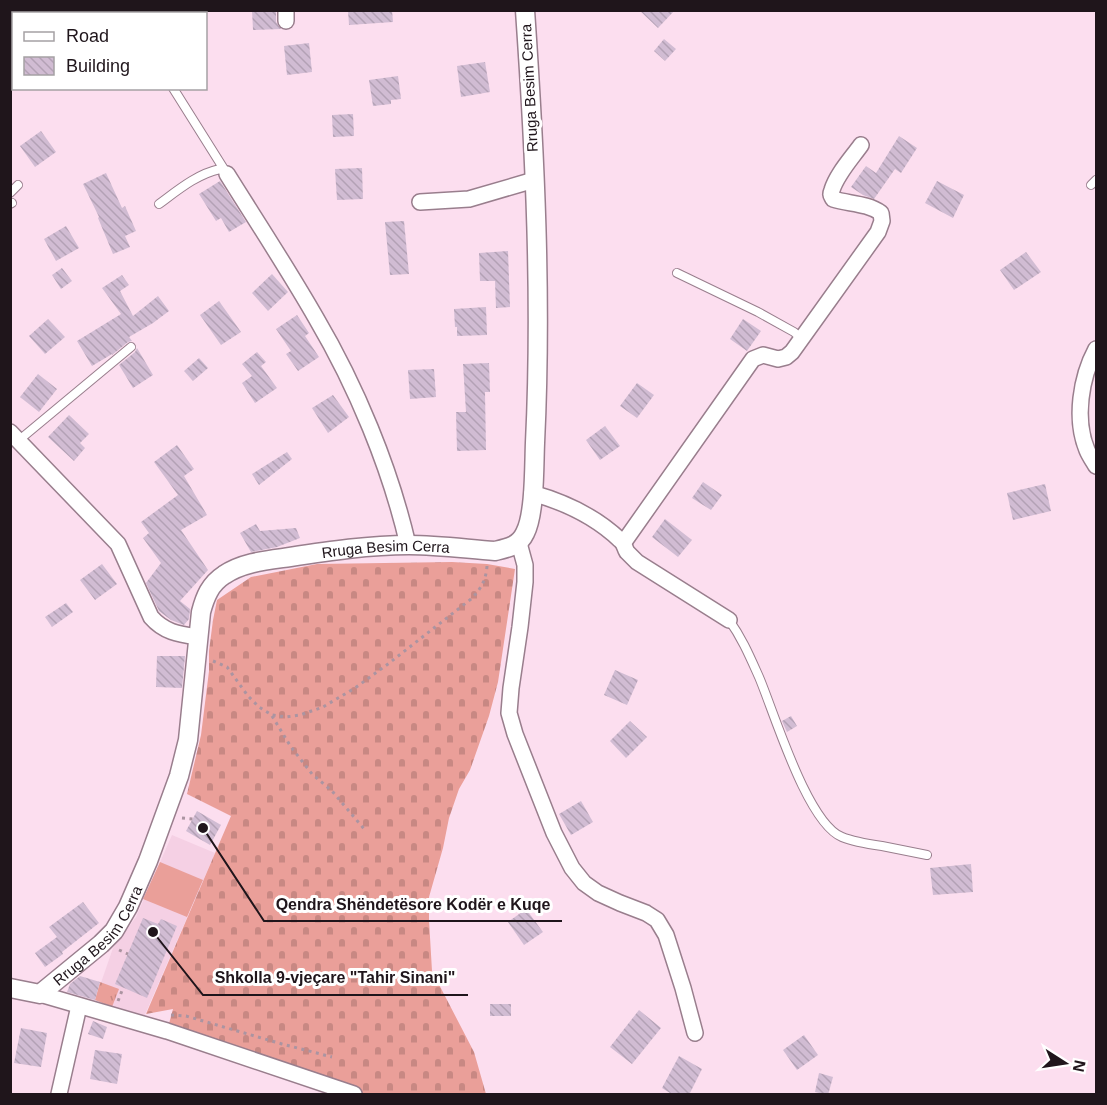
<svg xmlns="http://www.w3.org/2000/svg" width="1107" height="1105" viewBox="0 0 1107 1105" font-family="Arial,sans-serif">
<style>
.built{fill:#f5d0e4}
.grass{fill:#ea9f99}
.cemetery{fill:url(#cemetery-stones)}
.park{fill:url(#park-tufts)}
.building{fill:url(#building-back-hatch)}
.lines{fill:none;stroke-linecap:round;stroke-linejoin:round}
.service-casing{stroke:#997e8d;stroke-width:10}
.minor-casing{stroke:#997e8d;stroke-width:18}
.tertiary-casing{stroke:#997e8d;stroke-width:21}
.path{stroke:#ab94a1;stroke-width:3;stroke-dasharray:3 4.5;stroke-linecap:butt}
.service{stroke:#fff;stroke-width:8}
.minor{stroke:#fff;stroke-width:15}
.tertiary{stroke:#fff;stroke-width:18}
.labels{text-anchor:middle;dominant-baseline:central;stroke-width:6;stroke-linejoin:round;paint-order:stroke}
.street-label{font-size:15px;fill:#1f151b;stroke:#fff}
.leader{fill:none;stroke:#1f151b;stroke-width:2}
.callout-dot{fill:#1f151b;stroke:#fff;stroke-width:2}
.callout-label{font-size:16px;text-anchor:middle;font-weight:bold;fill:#1f151b;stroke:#fff;stroke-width:6;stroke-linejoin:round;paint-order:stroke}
</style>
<defs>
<pattern id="cemetery-stones" width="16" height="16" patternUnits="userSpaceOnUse" patternTransform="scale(1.5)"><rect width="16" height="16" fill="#ea9f99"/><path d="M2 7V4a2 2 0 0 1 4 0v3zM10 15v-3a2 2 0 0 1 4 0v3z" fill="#c88883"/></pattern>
<pattern id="park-tufts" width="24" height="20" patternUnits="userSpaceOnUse" patternTransform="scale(1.5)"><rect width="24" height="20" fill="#ea9f99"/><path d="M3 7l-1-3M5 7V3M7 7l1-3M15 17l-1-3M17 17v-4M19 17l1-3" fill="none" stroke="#c88883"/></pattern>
<pattern id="building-back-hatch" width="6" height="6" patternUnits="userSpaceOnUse" patternTransform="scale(1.5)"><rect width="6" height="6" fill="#d1bcd3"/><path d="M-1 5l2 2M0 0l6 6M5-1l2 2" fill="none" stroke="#b3a1b5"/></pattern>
</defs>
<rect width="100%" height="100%" fill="#fcdeef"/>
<!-- built -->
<polygon class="built" points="172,835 215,853 143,1019 95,1000 113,948 136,917"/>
<!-- grass -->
<polygon class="grass" points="160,862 203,880 187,917 143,899"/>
<!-- cemetery -->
<polygon class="cemetery" points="452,562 487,564 515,569 498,682 489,716 470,770 459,789 449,818 443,848 429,897 429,920 432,971 474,1052 486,1094 354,1094 167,1031 173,1009 146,1014 231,816 187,794 201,735 209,671 209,651 213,620 217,600 251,577 317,564"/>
<!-- park -->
<polygon class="park" points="100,982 119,989 112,1007 95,1000"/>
<!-- building -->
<g class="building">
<polygon points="252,10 276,10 276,22 281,29 253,30"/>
<polygon points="348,10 392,10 393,22 349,25"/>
<polygon points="639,10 675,10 658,28"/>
<polygon points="664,39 676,49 665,61 654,51"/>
<polygon points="309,43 312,72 287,75 284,46"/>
<polygon points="485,62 490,92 461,97 457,66"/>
<polygon points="398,76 401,99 391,100 391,104 373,106 369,80"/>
<polygon points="353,114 354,136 333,137 332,115"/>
<polygon points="41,131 56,152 35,167 20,146"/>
<polygon points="899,136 917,148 901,173 895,169 874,199 863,195 851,187 866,166 876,173"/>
<polygon points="362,168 363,199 337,200 335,169"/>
<polygon points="106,173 122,208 125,206 136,231 125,236 130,247 113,254 98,218 99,217 83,184"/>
<polygon points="220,181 246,222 229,232 221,218 216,221 199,194"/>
<polygon points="937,181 964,195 953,218 925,203"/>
<polygon points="404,221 409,274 390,275 385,222"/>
<polygon points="66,226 79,248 56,261 44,239"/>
<polygon points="508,251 510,307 496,308 495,281 480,281 479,253"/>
<polygon points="1026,252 1041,272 1014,290 1000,270"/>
<polygon points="62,268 72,281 61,289 52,275"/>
<polygon points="272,274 288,292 268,311 252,293"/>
<polygon points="122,275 129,285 120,291 133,316 158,296 169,311 153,323 129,337 132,341 128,342 112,355 112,354 92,366 77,341 121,314 102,288"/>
<polygon points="219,301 241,332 221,345 200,315"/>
<polygon points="486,307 487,335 457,336 457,327 455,327 454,309"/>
<polygon points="297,315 309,333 305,336 319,357 298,371 286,354 291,351 276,329"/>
<polygon points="48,319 65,337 45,354 29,336"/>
<polygon points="743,319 761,331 747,351 730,339"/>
<polygon points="137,348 153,375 133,388 119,365 135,352"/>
<polygon points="257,352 266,362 261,366 277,388 255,403 242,383 252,376 242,364"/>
<polygon points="199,358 208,368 193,381 184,371"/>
<polygon points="489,363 490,392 485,392 486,450 457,451 456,412 466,412 463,364"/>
<polygon points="434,369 436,397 410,399 408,370"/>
<polygon points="38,374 57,389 39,412 20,397"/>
<polygon points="637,383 654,395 637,418 620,406"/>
<polygon points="333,395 349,417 328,433 312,408"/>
<polygon points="69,415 89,434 80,443 85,448 74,461 48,437"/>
<polygon points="605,426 620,446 600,460 586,440"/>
<polygon points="177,445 194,469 184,476 207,515 181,530 208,570 180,601 190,609 189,619 184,625 171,620 159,611 146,583 161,563 143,538 149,533 141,522 178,495 154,462"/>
<polygon points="287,452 292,459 259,485 252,474"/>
<polygon points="703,482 722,495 711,510 692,498"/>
<polygon points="1045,484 1051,511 1013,520 1007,493"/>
<polygon points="665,519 692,540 678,557 652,537"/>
<polygon points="256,524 260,531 296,528 300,538 277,547 251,552 240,533"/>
<polygon points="102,564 117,584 95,600 80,580"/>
<polygon points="66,603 73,612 52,627 45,617"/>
<polygon points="157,656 185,656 182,688 156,687"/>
<polygon points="615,670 638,680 627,705 604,695"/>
<polygon points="791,716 797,726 787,732 782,721"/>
<polygon points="630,721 647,737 626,758 610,741"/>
<polygon points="581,801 593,822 571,835 559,814"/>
<polygon points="197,811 221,825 210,845 186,831"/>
<polygon points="971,864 973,892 933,895 930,868"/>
<polygon points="83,902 99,923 62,952 63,954 45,967 35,953 57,937 49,927"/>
<polygon points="526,909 543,932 524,945 508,922"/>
<polygon points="143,918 158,924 161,919 177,926 147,998 115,984"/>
<polygon points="80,976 100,982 95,1000 67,992 70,984"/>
<rect x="490" y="1004" width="21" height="12"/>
<polygon points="639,1010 661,1028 632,1064 610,1047"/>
<polygon points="93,1021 107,1027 103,1039 88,1034"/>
<polygon points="21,1028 47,1033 41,1067 14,1063"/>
<polygon points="804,1035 818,1055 797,1070 783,1050"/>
<polygon points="95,1050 122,1054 117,1084 90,1079"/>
<polygon points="679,1056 702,1069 689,1095 673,1095 662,1088"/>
<polygon points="819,1073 833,1077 828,1095 815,1092"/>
</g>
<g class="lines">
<!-- service casing -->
<g class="service-casing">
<g id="service">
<polyline points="173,88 227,174"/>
<polyline points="1091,185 1096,180"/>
<polyline points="10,193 18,185"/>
<polyline points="10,204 12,203"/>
<path d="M159,204C178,190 197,174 220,169L227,174"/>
<polyline points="677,273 758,312 794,332 802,339"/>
<polyline points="18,441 131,347"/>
<path d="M729,620C742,638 750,657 759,677C774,712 807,823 842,837C854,842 868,844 882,846C897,849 912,852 927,855"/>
</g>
</g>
<!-- minor casing -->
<g class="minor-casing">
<g id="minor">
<polyline points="286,10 286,21"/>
<path d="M227,174C257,222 288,269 316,318C356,386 390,467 408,545"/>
<polyline points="420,202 469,199 534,180"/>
<path d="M1096,349C1081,377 1074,419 1087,450C1089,455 1093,461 1096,466"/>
<path d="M10,432L118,544L151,617C164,632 178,634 198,637"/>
<path d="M532,493C564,502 596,517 620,540C625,544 624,547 627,552C630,555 634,559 637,562L729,620"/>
<path d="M624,542L753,359L763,355L778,359L786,357L792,352L878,232L882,221L881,213C867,203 849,204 833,199C831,195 830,195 832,190C837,174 851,159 861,145"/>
<polyline points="519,543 525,565 525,582 520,627 511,688 509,713 515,734 554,833 572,868 584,883 598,893 620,903 646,913 657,920 666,935 683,988 695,1033"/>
<polyline points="40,994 167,1031 354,1094"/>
<polyline points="59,1094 79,1006"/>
</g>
</g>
<!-- tertiary casing -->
<g class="tertiary-casing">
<g id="tertiary">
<path id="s1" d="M10,988L40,994L101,944L114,931L128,907L148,861L179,776L188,740L201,612C205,597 210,584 224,575C243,562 269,560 290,557C329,551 369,545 409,545C438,545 467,549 495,551C508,548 519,546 525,533C535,514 534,466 535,443C542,299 535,154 525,10"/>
</g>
</g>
<!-- path -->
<g class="path">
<path d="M213,661L227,667L248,696L259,707L272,715L286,717L300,715L323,707L355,688L388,664L471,599C481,589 486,580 487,566"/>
<polyline points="272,716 291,747 312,774 332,791 365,830"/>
<polyline points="182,818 193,819"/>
<polyline points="119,950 128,954"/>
<polyline points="118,1001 123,988"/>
<polyline points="171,1015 186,1016 282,1044 332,1057"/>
</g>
<!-- service -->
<use href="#service" class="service"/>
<!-- minor -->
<use href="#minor" class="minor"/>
<!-- tertiary -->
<use href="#tertiary" class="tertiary"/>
</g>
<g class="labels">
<!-- street labels -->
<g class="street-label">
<text transform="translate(529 88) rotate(-93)">Rruga Besim Cerra</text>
<text stroke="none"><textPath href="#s1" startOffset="672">Rruga Besim Cerra</textPath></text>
<text stroke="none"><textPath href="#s1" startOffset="114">Rruga Besim Cerra</textPath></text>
</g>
</g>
<!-- callouts -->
<path class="leader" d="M203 828L264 921H562M153 932L203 995H468"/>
<g class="callout-dot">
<circle cx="203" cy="828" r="6"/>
<circle cx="153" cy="932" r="6"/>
</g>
<g class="callout-label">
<text x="413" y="910">Qendra Shëndetësore Kodër e Kuqe</text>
<text x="335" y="983">Shkolla 9-vjeçare "Tahir Sinani"</text>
</g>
<!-- border -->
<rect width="1107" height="1105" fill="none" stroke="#1f151b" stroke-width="24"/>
<!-- legend -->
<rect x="12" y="12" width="195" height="78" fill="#ffffff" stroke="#a5a1a4" stroke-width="1.5"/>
<rect x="24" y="32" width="30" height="9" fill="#ffffff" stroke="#a5a1a4" stroke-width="1.5"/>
<text x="66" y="42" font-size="18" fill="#1f151b">Road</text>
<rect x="24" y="57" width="30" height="18" fill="url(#building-back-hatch)" stroke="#a5a1a4" stroke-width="1.5"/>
<text x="66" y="72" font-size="18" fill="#1f151b">Building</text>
<!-- north arrow -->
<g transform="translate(1065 1063) rotate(102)" stroke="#ffffff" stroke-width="4.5" paint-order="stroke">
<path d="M0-4.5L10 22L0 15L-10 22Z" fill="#1f151b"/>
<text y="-9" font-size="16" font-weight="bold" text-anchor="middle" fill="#1f151b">N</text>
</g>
</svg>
